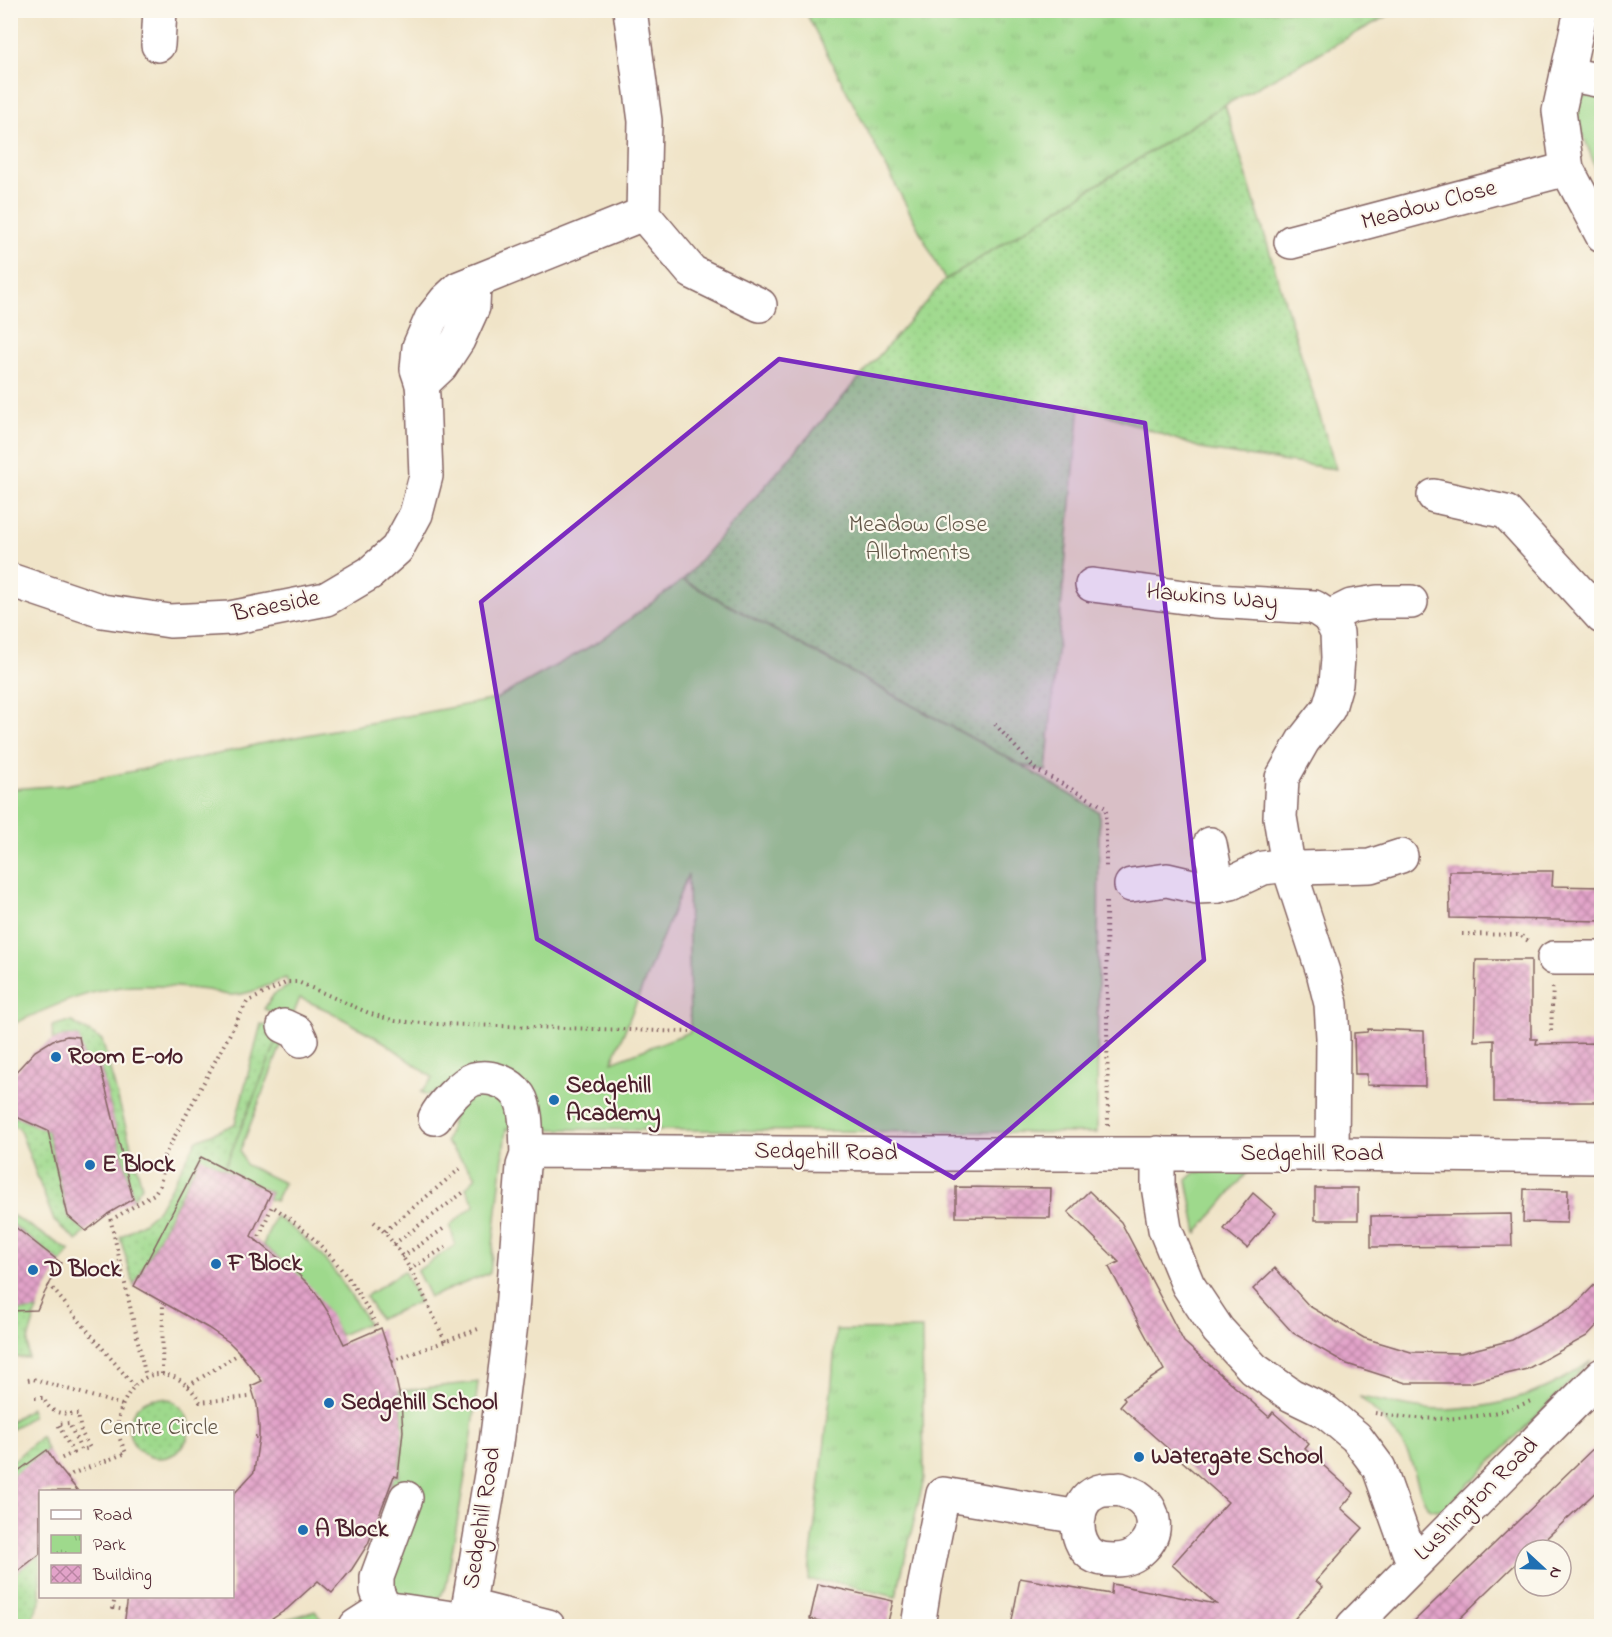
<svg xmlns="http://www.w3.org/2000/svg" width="1612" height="1637" viewBox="0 0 1612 1637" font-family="'Indie Flower',sans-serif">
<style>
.grass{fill:#9ed98c;stroke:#747c5c;stroke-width:1.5;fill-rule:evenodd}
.park{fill:url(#park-tufts);stroke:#747c5c;stroke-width:1.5}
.garden{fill:url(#garden-dots);stroke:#747c5c;stroke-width:1.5}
.building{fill:url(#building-cross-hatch)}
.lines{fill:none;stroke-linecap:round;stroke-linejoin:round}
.minor-casing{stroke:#846462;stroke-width:36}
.path{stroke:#846462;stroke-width:4;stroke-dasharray:1.5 4.5;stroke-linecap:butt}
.minor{stroke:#fff;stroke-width:33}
.marked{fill:#7b2cbf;fill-opacity:0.2;stroke:#7b2cbf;stroke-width:4.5;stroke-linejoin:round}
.poi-dot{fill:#1f6fb2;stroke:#fbf7ec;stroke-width:2}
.labels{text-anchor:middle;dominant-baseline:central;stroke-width:4.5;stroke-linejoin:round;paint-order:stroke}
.street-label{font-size:24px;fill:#4a1f2b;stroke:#fbf7ec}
.park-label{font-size:24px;fill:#635748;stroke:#fbf7ec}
.poi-label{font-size:24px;font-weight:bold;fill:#4a1f2b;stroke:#fbf7ec;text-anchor:start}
</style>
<defs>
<pattern id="park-tufts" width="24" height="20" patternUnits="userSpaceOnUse" patternTransform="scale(1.5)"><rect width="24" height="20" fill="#9ed98c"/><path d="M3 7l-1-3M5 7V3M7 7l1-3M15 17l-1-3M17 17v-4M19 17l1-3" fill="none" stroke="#8aba79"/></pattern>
<pattern id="garden-dots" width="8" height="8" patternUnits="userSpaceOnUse" patternTransform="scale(1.5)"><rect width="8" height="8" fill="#9ed98c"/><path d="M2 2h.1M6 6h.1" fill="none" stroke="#8aba79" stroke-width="1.8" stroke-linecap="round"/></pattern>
<pattern id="building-cross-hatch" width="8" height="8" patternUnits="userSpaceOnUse" patternTransform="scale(1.5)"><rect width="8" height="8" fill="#e2a3c9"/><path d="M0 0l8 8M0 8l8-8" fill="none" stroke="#b984a3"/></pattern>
</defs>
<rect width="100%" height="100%" fill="#fbf7ec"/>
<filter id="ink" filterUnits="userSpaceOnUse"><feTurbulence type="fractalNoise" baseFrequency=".0167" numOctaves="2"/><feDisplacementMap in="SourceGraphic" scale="12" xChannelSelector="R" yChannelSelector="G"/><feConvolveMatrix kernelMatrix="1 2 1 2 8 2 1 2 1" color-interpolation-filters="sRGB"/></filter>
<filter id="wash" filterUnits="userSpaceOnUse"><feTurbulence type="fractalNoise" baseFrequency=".008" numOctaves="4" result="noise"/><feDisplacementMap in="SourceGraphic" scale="24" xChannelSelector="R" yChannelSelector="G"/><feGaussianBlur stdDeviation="1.35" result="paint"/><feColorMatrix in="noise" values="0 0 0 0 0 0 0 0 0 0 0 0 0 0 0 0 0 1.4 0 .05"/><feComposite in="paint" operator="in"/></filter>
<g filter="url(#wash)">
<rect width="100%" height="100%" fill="#f0e4c8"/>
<!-- grass -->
<g class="grass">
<polygon points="1601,95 1601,182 1575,113 1582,96"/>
<path d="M683,580L1021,765L1099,812L1097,1133L537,1129L530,1088L436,1092L427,1095L421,1092L433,1078L384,1042L329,1011L300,998L291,1020L264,1009L274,994L289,986L286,978C268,985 248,996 229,995C222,995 214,991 207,990C182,987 158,985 133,986C90,988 49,1008 11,1025V789L65,785L218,754L259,744L496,699L598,642ZM688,874L690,1032L612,1062Z"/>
<polygon points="281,1031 286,1033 240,1151 246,1165 284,1183 275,1201 268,1199 271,1193 224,1169"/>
<polygon points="480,1091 506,1098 515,1129 506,1129 490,1273 430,1297 417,1271 455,1245 450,1225 475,1205 466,1188 476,1176 446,1142 455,1112"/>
<polygon points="1196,1172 1247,1173 1197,1233 1187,1180"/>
<path d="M275,1216C283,1222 291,1227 298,1233C328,1257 349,1291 368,1323L340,1335C321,1297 296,1271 263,1245Z"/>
<polygon points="404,1271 419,1302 379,1319 366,1296"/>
<path d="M1591,1361L1445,1508L1437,1510L1431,1509C1419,1501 1416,1469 1408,1454C1395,1430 1380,1415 1360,1397C1386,1402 1415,1410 1443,1410C1483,1409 1524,1400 1559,1381C1570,1375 1581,1368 1591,1361Z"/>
<path d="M478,1382L472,1436L446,1587L441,1595L433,1603L392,1593L388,1569L415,1494L391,1486L393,1476L398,1477C402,1449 405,1420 399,1391Z"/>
<polygon points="315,1611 323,1622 322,1626 263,1626"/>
</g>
<!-- park -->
<g class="park">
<polygon points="805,11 1396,11 1225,105 945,280"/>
<polygon points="922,1329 924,1479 896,1597 835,1582 808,1581 832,1382 836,1330"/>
</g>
<!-- garden -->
<g class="garden">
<polygon points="1225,105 1336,469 1206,450 1080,405 1046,771 1021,765 683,580 945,280"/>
<polygon points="66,1022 72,1022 102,1040 142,1186 133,1199 99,1061 85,1064 78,1037 67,1036 53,1040 52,1026"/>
<polygon points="261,1024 281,1031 224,1169 200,1157 134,1286 120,1237 144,1222 158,1210 197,1140 235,1124"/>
<polygon points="10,1114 48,1131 68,1216 86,1231 77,1241 54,1221 19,1128 11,1125"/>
<polygon points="10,1214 70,1251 61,1263 11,1223"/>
<polygon points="37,1310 28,1341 28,1358 11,1357 10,1311"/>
<circle cx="159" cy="1428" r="30"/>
<polygon points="31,1408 32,1416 11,1430 11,1421"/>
<polygon points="41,1436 47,1450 11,1477 11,1463"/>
<polygon points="40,1554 40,1596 42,1597 29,1626 11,1626 11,1576"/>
</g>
<g id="blocks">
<!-- building -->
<g class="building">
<polygon points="1449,871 1553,871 1552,886 1602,887 1602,921 1450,918"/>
<polygon points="1476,960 1531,960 1531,1039 1537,1039 1536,1044 1602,1043 1602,1102 1494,1102 1494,1040 1474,1041"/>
<polygon points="1368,1029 1424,1031 1425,1086 1367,1085 1367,1074 1355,1074 1354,1033 1367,1032"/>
<polygon points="67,1036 79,1037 85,1064 99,1061 133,1199 109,1213 86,1231 68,1216 48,1131 10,1114 10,1078 35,1051 53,1040"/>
<polygon points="201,1157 271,1193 251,1236 295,1271 314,1290 330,1315 344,1344 381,1328 392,1361 401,1402 403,1431 398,1477 394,1476 368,1544 352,1569 332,1593 318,1581 287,1609 269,1621 255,1626 124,1626 128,1596 232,1596 232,1496 254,1472 259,1437 259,1427 257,1405 251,1386 262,1381 240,1353 229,1342 208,1328 134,1286"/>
<polygon points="956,1187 1051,1188 1050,1218 956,1217"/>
<rect x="1315" y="1188" width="43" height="32"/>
<polygon points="1524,1189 1568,1190 1567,1223 1523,1222"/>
<polygon points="1089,1191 1121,1222 1184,1342 1269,1417 1273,1412 1309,1444 1305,1449 1354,1493 1341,1508 1363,1528 1316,1581 1323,1587 1288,1626 1011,1626 1020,1578 1111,1594 1112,1584 1216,1604 1172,1565 1228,1502 1120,1406 1125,1400 1123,1397 1164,1370 1109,1267 1119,1262 1068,1212"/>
<polygon points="1253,1193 1276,1213 1247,1248 1224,1229"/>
<polygon points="1511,1214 1512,1246 1371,1247 1371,1216"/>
<polygon points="10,1223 61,1263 44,1294 37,1310 10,1311"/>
<polygon points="1275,1268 1309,1306 1364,1338 1411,1352 1461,1353 1512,1340 1573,1307 1602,1277 1602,1320 1587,1336 1527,1369 1469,1383 1406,1383 1347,1364 1293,1333 1253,1289"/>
<polygon points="1602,1440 1602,1486 1537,1547 1536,1545 1531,1550 1525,1550 1525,1555 1452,1626 1409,1626"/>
<polygon points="47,1450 56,1464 78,1491 40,1491 40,1554 10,1577 10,1477"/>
<polygon points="818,1584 893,1601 887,1626 841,1626 810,1619"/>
</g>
</g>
</g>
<g filter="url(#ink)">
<use href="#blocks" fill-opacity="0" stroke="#846462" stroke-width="1.5"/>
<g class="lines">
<!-- minor casing -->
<g class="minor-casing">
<g id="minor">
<polyline points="630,10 645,121 643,214 692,272 760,305"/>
<polyline points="1581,10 1559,111 1567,169 1602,235"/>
<polyline points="158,45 160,10"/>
<polyline points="1567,74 1602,81"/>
<polyline points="1291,242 1567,169"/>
<polyline points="422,384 441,366 458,340 473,307 474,282"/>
<polyline points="1434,496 1506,512 1602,617"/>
<polyline points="10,580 102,611 170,621 230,618 326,599 370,573 397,549 416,514 426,476 423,397 422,384 417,369 419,347 431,319 446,300 459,288 474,282 643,214"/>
<polyline points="1092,585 1215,601 1314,607 1329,617 1351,606 1377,602 1411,602"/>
<polyline points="1329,617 1337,633 1338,658 1336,684 1329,708 1303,741 1282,778 1280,817 1288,865 1323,972 1331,1004 1333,1037 1332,1154"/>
<polyline points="1210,844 1218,886"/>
<polyline points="1131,885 1167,880 1197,887 1218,886 1231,883 1263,868 1288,865 1301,868 1370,866 1401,856"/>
<polyline points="1554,958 1602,958"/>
<polyline points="284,1026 297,1032 301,1040"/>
<path d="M435,1118C440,1107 462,1083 474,1079C490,1075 510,1082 519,1096C528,1110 526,1138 527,1155"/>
<polyline points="1158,1153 1158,1186 1165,1229 1188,1285 1218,1330 1254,1369 1291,1395 1326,1412 1356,1437 1379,1468 1409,1552 1416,1562"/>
<path d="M1120,1489C1125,1492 1132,1493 1137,1496C1156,1509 1159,1532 1143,1548C1134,1557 1126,1560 1114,1560C1107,1560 1098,1559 1092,1555C1072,1541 1073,1501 1097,1492C1103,1489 1113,1490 1120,1489Z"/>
<polyline points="469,1606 548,1626"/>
<polyline points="384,1608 466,1620"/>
<polyline points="356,1626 384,1608 377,1591 377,1577 406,1498"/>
<polyline points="465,1626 495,1451 511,1324 523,1166 527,1155 539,1151 912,1154 1332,1154 1602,1157"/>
<polyline points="918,1626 924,1588 943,1494 1079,1517"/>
<polyline points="1353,1626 1602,1375"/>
</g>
</g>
<!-- path -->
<g class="path">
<polyline points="995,724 1035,769 1106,808 1106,868"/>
<polyline points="1106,902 1108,1126"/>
<polyline points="1462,934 1520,935 1531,943"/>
<polyline points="1551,1031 1553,986"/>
<polyline points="109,1213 146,1377"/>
<polyline points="116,1217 154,1194 160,1185 163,1170 163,1158 247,1002 287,982 298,982 371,1014 396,1021 437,1024 690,1032"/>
<path d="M374,1222C406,1250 427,1303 445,1341"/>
<polyline points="385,1231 461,1168"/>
<path d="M257,1242L272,1206C321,1239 352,1276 378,1329"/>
<polyline points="394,1244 464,1192"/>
<polyline points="402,1257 446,1227"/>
<polyline points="409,1270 449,1245"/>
<polyline points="48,1285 52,1288 134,1386"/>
<polyline points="392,1361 481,1328"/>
<polyline points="162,1374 163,1303"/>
<polyline points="28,1380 33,1379 122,1405"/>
<polyline points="188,1386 240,1353"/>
<path d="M35,1398H44C49,1414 63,1414 78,1414L81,1432L90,1448L81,1450L69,1423L58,1424L73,1453L60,1459"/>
<path d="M1375,1413C1427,1422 1484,1422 1533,1400"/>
<polyline points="255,1437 259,1437"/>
<path d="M67,1478L72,1474L126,1453C123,1446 119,1439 118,1431C117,1421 120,1409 125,1400C145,1362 180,1368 200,1402L249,1397"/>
<polyline points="115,1596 113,1608 126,1610"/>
</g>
<!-- minor -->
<use href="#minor" class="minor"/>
</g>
</g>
<!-- marked area -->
<path class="marked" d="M779,359L1145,423L1204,960L954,1178L537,939L481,602Z"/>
<!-- markers -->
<g class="poi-dot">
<circle cx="56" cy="1057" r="6"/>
<circle cx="554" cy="1100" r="6"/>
<circle cx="90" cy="1165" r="6"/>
<circle cx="216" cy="1264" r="6"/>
<circle cx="33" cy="1270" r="6"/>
<circle cx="329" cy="1403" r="6"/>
<circle cx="1139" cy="1457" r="6"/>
<circle cx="303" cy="1530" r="6"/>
</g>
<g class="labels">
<!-- street labels -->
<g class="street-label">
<text transform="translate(1429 206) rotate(-15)">Meadow Close</text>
<text transform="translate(1212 598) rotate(5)">Hawkins Way</text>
<text transform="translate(276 607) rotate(-11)">Braeside</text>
<text transform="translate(826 1153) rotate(1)">Sedgehill Road</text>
<text x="1312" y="1154">Sedgehill Road</text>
<text transform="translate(1477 1500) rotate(-45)">Lushington Road</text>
<text transform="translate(483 1518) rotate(-81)">Sedgehill Road</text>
</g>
<!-- park labels -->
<g class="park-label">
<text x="918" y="525">Meadow Close<tspan x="918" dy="28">Allotments</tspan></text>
<text x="159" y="1428">Centre Circle</text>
</g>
<!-- poi labels -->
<g class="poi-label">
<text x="68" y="1057">Room E-010</text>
<text x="566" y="1086">Sedgehill<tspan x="566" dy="28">Academy</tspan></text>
<text x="102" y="1165">E Block</text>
<text x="228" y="1264">F Block</text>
<text x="45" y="1270">D Block</text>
<text x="341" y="1403">Sedgehill School</text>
<text x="1151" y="1457">Watergate School</text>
<text x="315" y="1530">A Block</text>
</g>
</g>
<!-- margin -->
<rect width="1612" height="1637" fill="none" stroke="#fbf7ec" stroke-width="36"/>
<!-- legend -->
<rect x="39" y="1490" width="195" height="108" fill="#fbf7ec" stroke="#b4a19f" stroke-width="1.5"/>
<rect x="51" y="1510" width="30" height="9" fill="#ffffff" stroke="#b4a19f" stroke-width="1.5"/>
<text x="93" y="1520" font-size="18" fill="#4a1f2b">Road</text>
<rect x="51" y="1535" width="30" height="18" fill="url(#park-tufts)" stroke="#b4a19f" stroke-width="1.5"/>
<text x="93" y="1550" font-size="18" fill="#4a1f2b">Park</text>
<rect x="51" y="1565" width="30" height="18" fill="url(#building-cross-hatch)" stroke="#b4a19f" stroke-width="1.5"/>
<text x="93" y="1580" font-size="18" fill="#4a1f2b">Building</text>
<!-- north arrow -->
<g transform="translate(1543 1568) rotate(112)"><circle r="28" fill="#fbf7ec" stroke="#b4a19f" stroke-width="1.5"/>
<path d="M0-4.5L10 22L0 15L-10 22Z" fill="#1f6fb2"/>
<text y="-9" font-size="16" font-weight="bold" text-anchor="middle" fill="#4a1f2b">N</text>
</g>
</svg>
